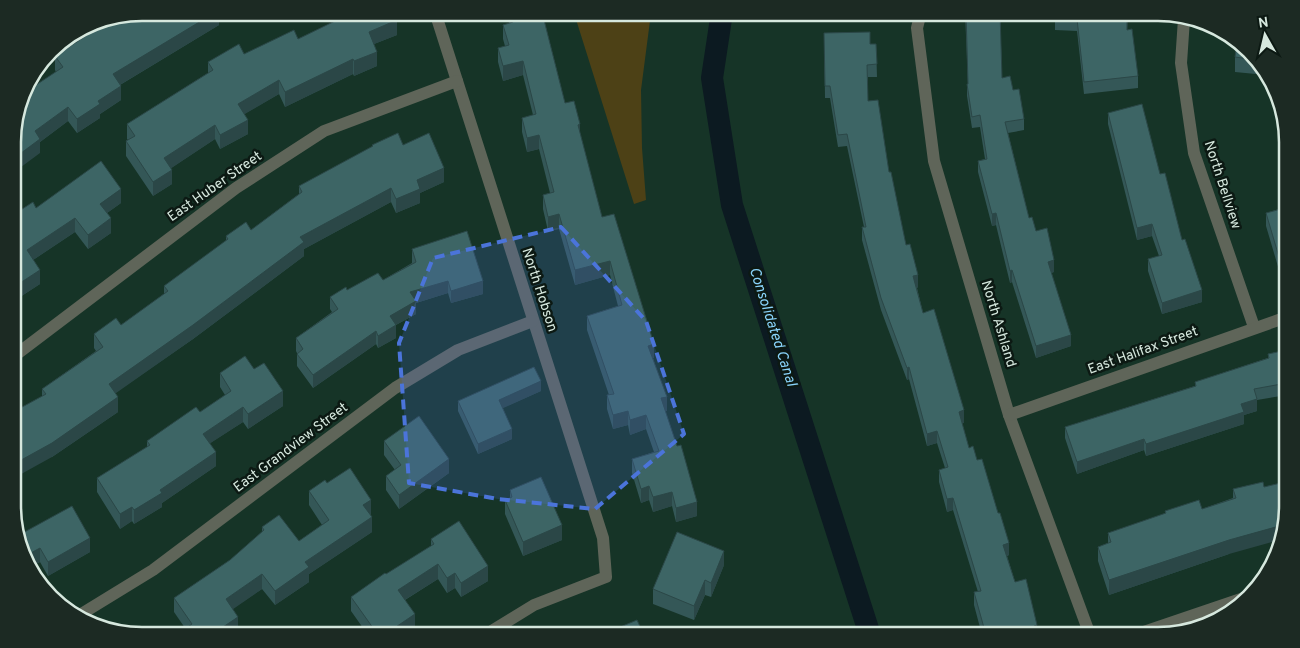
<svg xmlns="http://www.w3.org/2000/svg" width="1300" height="648" viewBox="0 0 1300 648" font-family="Overpass,sans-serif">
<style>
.park{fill:#4d4116}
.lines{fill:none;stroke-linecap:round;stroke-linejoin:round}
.canal{stroke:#0c1a21;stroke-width:22}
.minor{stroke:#5f6559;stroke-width:12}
.wall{fill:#345757}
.shaded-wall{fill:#2b4747}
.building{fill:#3d6565;stroke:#2b4747}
.marked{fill:#4b74da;fill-opacity:0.2;stroke:#4b74da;stroke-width:4;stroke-dasharray:10 6;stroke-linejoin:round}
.labels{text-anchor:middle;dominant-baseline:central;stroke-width:5;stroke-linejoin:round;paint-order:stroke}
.street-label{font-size:14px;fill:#d6e8de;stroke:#0c1913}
.water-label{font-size:15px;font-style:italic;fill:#89d3fa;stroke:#0c1913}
.rim{fill:none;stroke:#d6e8de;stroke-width:2.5}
</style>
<rect width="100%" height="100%" fill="#163427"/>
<!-- park -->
<polygon class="park" points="574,13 651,13 641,90 642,148 646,200 634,204"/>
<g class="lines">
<!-- canal -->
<polyline class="canal" points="722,12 712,78 732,205 870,635"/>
<!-- minor -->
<g class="minor">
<polyline points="435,12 603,538 606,577 534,605 485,635"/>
<polyline points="921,12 917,28 934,161 1009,415 1090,635"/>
<polyline points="1184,19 1181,63 1194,153 1254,327"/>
<polyline points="13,357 236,188 324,131 457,81"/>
<polyline points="1009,415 1287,317"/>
<polyline points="78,616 153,570 395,388 458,350 533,321"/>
<polyline points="1135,635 1244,598"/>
</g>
</g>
<!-- wall -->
<g class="wall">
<polygon points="333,12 394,12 397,35 374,44 377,66 354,76 353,74 285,107 279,94 244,114 248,134 220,149 215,139 171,168 172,184 153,196 126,156 126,141 128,140 127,139 127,124 208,73 208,62 244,54 298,39 333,22"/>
<polygon points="506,12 542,12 565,103 580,135 602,217 654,358 653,358 667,411 665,411 697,516 676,522 672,506 653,512 649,500 641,503 632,473 632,459 654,452 646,429 630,435 628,425 613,429 607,409 607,395 609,395 587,330 587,316 618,306 610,275 575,285 559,229 548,231 543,209 543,195 550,193 539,149 527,152 522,132 522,118 533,115 523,75 503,81 498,62 498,48 505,46 503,39 503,25 509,23"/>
<polygon points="848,12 879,12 878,18 848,14"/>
<polygon points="965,12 1000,12 1002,78 1013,90 1024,119 1024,130 1008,133 1029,218 1054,272 1051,273 1071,346 1036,358 1012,282 1010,283 996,225 992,226 978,172 978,161 985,159 980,127 972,128 967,96 967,84 968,84"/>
<polygon points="1055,12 1128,12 1127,30 1138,76 1138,88 1084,94 1077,31 1055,30"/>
<polygon points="219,15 219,25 120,85 121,100 100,114 100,118 77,133 68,121 40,142 40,153 33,87 56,72 55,70 55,56 96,29 96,22 121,17"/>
<polygon points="824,33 870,44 876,44 877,77 868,77 868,101 889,172 906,245 918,287 917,288 923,313 964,423 962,423 969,448 977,460 1009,555 1007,556 1015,582 1037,625 1038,635 982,635 974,605 974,592 978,592 953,510 947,512 939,482 939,470 945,468 937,443 927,446 909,379 907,380 881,310 862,240 862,227 864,227 847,146 838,147 830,98 825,98"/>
<polygon points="1237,44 1261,64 1266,75 1235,72 1235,57"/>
<polygon points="1108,113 1160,174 1182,240 1202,302 1162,314 1148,271 1148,259 1159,256 1152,236 1137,240 1108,124"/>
<polygon points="372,145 403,145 444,182 420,193 420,203 396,213 391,202 304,249 304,256 193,339 115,393 118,412 52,457 42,396 42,389 96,351 94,348 94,334 121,325 164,294 164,286 226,241 226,236 251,230 299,194 299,186 372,147"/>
<polygon points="1287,201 1279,270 1266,226 1266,213 1283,208 1283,202"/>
<polygon points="121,203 107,213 111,233 88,249 75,232 33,260 40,284 20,297 13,287 13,215 36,208"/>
<polygon points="412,249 483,294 451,303 448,293 416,303 416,314 396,325 396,338 378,348 376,344 313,388 297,366 297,353 296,351 296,338 332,312 330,309 330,297 347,290 383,280 412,263"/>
<polygon points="1287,350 1287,395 1257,400 1257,411 1244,415 1244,424 1146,456 1144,450 1077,474 1065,438 1065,427 1195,386 1195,382 1268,358 1268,354"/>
<polygon points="254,369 283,406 248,429 243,422 210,443 216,466 162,503 162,507 134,524 132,521 120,529 97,492 97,478 147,447 147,441 200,412 225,395 220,387 220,373"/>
<polygon points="541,391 502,408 512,439 478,454 458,411 458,401"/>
<polygon points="384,441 449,473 399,509 386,490 386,476 395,470 384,455"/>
<polygon points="1263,482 1229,554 1109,595 1098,561 1098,547 1108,543 1108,533 1165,514 1165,511 1202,509 1233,498 1233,489"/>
<polygon points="327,483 371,514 370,515 372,532 309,574 309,582 275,605 262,589 232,609 238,631 232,635 178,635 178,634 185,628 174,612 174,598 230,560 262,533 262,527 299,541 322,525 309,505 309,491"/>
<polygon points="510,490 562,540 523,556 505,514 505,500 510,498"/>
<polygon points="19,535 90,552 48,576 40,562 32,566"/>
<polygon points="431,539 488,581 461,597 455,588 447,593 438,579 405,600 415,628 404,635 368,635 351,611 351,597 431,546"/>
<polygon points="724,565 711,597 705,595 694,620 653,604 653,589"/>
</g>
<!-- shaded-wall -->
<g class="shaded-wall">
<polygon points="215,12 223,12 219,15 219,25 113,89 113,74"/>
<polygon points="397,20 397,35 369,46 369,32"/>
<polygon points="377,52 377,66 354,76 354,61"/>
<polygon points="353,59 353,74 285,107 285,92"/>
<polygon points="523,61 523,75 503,81 503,66"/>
<polygon points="279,80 279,94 238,118 238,104"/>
<polygon points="121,86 121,100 100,114 100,118 77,133 77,119 98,101"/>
<polygon points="68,107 68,121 40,142 40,153 13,173 13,159 35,131"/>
<polygon points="248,120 248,134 220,149 220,135"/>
<polygon points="580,124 580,139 578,125"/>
<polygon points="215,125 215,139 164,173 164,158"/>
<polygon points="539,135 539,149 527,152 527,138"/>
<polygon points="444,168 444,182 420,193 420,203 396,213 396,199 417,180"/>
<polygon points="172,170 172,184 153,196 153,182"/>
<polygon points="391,188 391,202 304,249 304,256 193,339 109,398 109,384 300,237"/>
<polygon points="121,189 121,203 100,218 100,204"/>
<polygon points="996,213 996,225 992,226 992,214"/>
<polygon points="559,214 559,229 548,231 548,217"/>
<polygon points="75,218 75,232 27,264 27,250"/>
<polygon points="111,218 111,233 88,249 88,235"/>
<polygon points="1152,224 1152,236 1137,240 1137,228"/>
<polygon points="1287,255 1287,267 1279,270 1279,257"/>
<polygon points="1054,260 1054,272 1048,274 1048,262"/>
<polygon points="610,261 610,275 575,285 575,270"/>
<polygon points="40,270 40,284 20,297 20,283"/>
<polygon points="1012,270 1012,282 1010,283 1010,271"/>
<polygon points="918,275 918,287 913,288 913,276"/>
<polygon points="448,281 448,293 416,303 416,314 390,328 390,316 410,292"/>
<polygon points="483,281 483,294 451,303 451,291"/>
<polygon points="1202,290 1202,302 1162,314 1162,303"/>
<polygon points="396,325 396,338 378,348 378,336"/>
<polygon points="376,331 376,344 313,388 313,375"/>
<polygon points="1071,335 1071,346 1036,358 1036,346"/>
<polygon points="654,344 654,358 648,360 648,346"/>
<polygon points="909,367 909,379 907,380 907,368"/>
<polygon points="541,381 541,391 499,410 499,400"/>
<polygon points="283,391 283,406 248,429 248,414"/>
<polygon points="118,397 118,412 52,457 14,478 14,464"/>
<polygon points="667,397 667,411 661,413 661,398"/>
<polygon points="1257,399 1257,411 1244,415 1244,424 1146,456 1146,444 1241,404"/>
<polygon points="243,407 243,422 203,448 203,434"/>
<polygon points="964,410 964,423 959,424 959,412"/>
<polygon points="628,411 628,425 613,429 613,415"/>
<polygon points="646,415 646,429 630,435 630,420"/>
<polygon points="512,429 512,439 478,454 478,444"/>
<polygon points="937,431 937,443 927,446 927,434"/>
<polygon points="1144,439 1144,450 1077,474 1077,462"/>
<polygon points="216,452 216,466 162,503 162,507 134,524 134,510 160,490"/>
<polygon points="449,459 449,473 399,509 399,495"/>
<polygon points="649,486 649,500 641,503 641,489"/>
<polygon points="672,492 672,506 653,512 653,497"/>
<polygon points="953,498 953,510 947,512 947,499"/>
<polygon points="371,500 371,514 363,519 363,505"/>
<polygon points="697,502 697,516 676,522 676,508"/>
<polygon points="132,507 132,521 120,529 120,514"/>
<polygon points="372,517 372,532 309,574 309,582 275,605 275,591 305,562"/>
<polygon points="562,525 562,540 523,556 523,542"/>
<polygon points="1283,525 1279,540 1229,554 1109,595 1109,580 1229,540"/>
<polygon points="90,538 90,552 48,576 48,562"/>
<polygon points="1009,543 1009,555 1003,557 1003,545"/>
<polygon points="40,548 40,562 32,566 27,555"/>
<polygon points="724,551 724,565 711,597 711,583"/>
<polygon points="438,564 438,579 398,604 398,590"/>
<polygon points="488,566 488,581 461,597 461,583"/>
<polygon points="455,573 455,588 447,593 447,578"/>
<polygon points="262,574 262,589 226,614 226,599"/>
<polygon points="705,580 705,595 694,620 694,606"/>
<polygon points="415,614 415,628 404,635 384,635"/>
<polygon points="238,617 238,631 232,635 211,635"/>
<polygon points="1037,625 1037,635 1034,626"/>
</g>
<!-- building -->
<g class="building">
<polygon points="142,12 216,12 113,74 121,86 98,101 100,104 77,119 68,107 35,131 40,139 13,159 13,134 25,89 31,84 33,87 63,67 55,56 101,26 98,21"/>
<polygon points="334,12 394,12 397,20 369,32 377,52 354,61 353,59 285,92 279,80 238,104 248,120 220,135 215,125 164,158 172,170 153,182 126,141 135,136 127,124 213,70 208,62 239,44 244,54 294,30 298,39 337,20"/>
<polygon points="510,12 542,12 565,103 574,101 580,124 578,125 602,217 614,214 654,344 648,346 667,397 661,398 677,446 681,445 697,502 676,508 672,492 653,497 649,486 641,489 632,459 659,451 646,415 630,420 628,411 613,415 607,395 614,394 587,316 622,305 610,261 575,270 559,214 548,217 543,195 554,192 539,135 527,138 522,118 536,114 523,61 503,66 498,48 509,45 503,25 513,22"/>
<polygon points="966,12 1000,12 1002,78 1010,76 1013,90 1019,89 1024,119 1005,122 1029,218 1032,217 1036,231 1047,228 1054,260 1048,262 1071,335 1036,346 1012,270 1010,271 996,213 992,214 978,161 987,159 980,115 972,117 967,84 968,84"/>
<polygon points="1055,12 1127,12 1127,30 1132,29 1138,76 1084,82 1077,19 1055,18"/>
<polygon points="870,32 870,44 876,44 877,64 867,65 868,101 878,100 889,172 891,172 906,245 910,244 918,275 913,276 923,313 934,309 964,410 959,412 969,448 973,446 977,460 982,459 998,513 1000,513 1009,543 1003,545 1015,582 1026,579 1037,625 1034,626 1038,635 986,635 974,592 981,591 953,498 947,499 939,470 948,467 937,431 927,434 909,367 907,368 881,298 862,227 866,227 847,134 838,135 830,86 825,86 824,33"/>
<polygon points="1237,44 1256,60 1235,57"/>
<polygon points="1142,104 1160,174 1165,173 1182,240 1185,239 1202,290 1162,303 1148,259 1162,255 1152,224 1137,228 1108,113"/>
<polygon points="398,133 403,145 429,133 444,168 417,180 420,189 396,199 391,188 300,237 304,242 193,325 109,384 118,397 52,443 14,464 13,412 46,394 42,389 103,347 94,334 116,318 121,325 168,291 164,286 228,239 226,236 246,222 251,230 302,192 299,186 373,146 372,145"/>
<polygon points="101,161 121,189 100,204 111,218 88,235 75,218 27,250 40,270 20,283 13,273 13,226 17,224 13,218 13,215 33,202 36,208"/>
<polygon points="1287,201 1287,255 1279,257 1266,213 1285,208 1283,202"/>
<polygon points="467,231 483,281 451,291 448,281 410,292 416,301 390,316 396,325 378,336 376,331 313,375 297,354 303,349 296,338 338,309 330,297 346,287 347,290 378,273 383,280 416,262 412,249"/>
<polygon points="1287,350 1287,383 1254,389 1257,399 1241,404 1244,412 1146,444 1144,439 1077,462 1065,427 1196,386 1195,382 1269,358 1268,354"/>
<polygon points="245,356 254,369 264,363 283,391 248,414 243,407 203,434 216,452 160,490 162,493 134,510 132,507 120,514 97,478 150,445 147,441 196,407 200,412 231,391 220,373"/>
<polygon points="534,367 541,381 499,400 512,429 478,444 458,401"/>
<polygon points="419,416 449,459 399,495 386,476 401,465 384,441"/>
<polygon points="350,468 371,500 363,505 372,517 305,562 309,567 275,591 262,574 226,599 238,617 211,635 179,635 178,634 192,624 174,598 230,560 264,530 262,527 279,515 299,541 329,520 309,491 325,480 327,483"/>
<polygon points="541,477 562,525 523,542 505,500 512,497 510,490"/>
<polygon points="1263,482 1264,487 1285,482 1287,489 1288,506 1283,525 1229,540 1109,580 1098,547 1111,542 1108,533 1166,513 1165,511 1199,500 1202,509 1236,498 1233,489"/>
<polygon points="72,506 90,538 48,562 40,548 27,555 19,535"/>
<polygon points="459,521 488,566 461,583 455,573 447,578 438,564 398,590 415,614 384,635 378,635 351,597 385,573 386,574 434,544 431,539"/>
<polygon points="677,532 724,551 711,583 705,580 694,606 653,589"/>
<polygon points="637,620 644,635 607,635 606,633"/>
<polygon points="140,626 145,636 129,632"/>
<polygon points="317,629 321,635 309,635"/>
</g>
<!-- marked area -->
<path class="marked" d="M561,227L646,321L684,434L595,509L498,499L409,483L399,343L433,258Z"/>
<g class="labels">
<!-- street labels -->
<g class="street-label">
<text transform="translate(1222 185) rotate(72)">North Bellview</text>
<text transform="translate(215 187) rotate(-35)">East Huber Street</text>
<text transform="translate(539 290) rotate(72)">North Hobson</text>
<text transform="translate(998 324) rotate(73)">North Ashland</text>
<text transform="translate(1143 351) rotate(-20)">East Halifax Street</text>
<text transform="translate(291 448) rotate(-37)">East Grandview Street</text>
</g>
<!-- water labels -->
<g class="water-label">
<text transform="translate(772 327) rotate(72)">Consolidated Canal</text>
</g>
</g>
<!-- crop -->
<path d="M0 0H1300V648H0ZM142 21H1158A121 121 0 0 1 1279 142V506A121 121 0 0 1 1158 627H142A121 121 0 0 1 21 506V142A121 121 0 0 1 142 21Z" fill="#1c2a23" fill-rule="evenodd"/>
<path class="rim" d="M142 21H1158A121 121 0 0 1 1279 142V506A121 121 0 0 1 1158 627H142A121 121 0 0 1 21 506V142A121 121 0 0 1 142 21Z"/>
<!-- north arrow -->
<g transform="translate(1265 35) rotate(352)" stroke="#0c1913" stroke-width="4" paint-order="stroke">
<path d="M0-4L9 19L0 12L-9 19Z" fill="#d6e8de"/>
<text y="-8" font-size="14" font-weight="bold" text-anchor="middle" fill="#d6e8de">N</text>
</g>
</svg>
